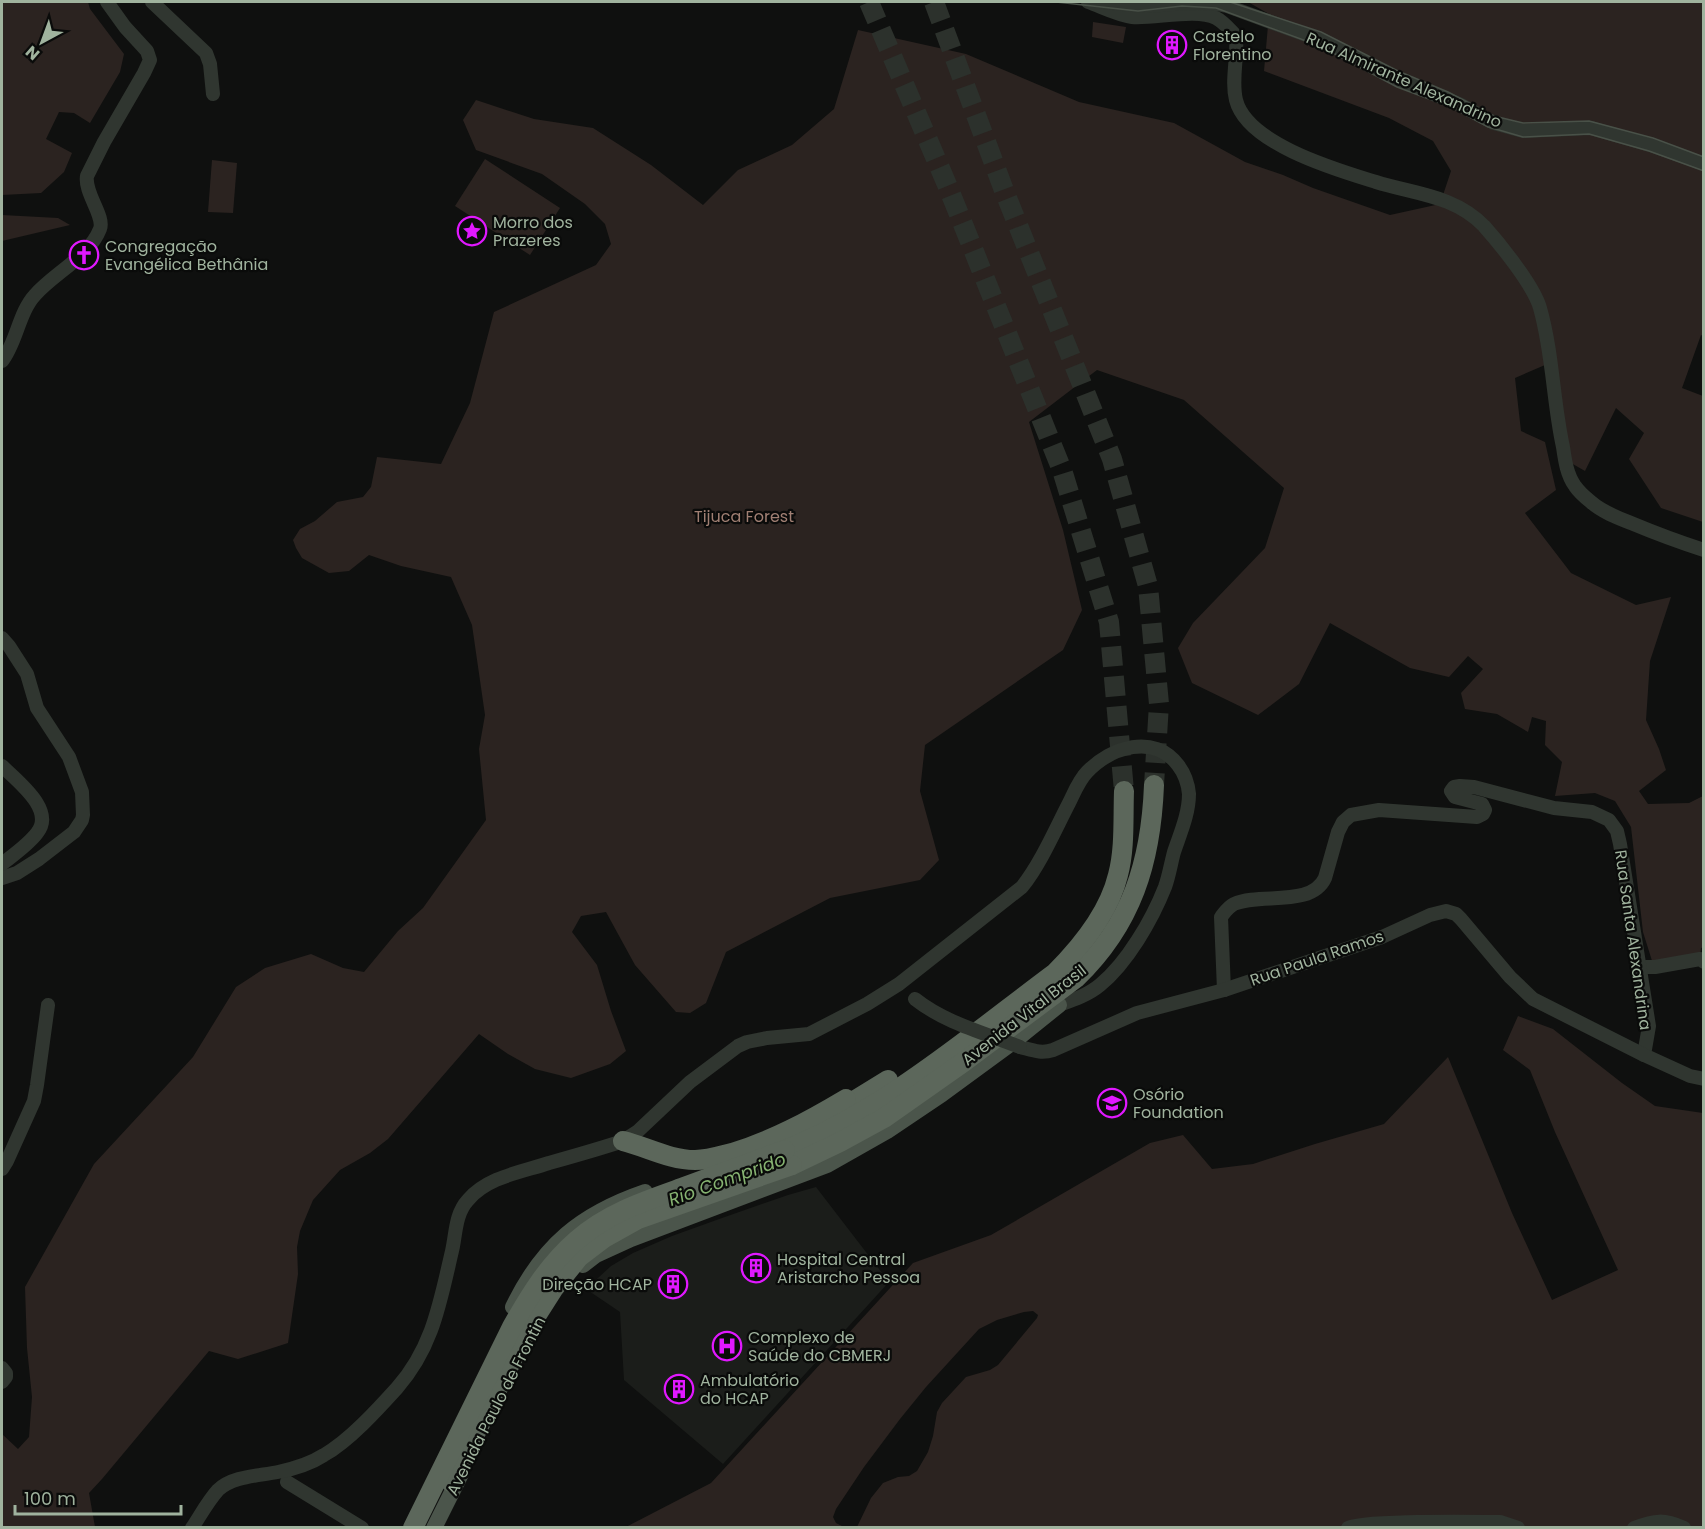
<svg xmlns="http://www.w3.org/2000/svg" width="1705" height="1529" viewBox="0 0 1705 1529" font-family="Poppins,sans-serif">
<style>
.built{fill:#1b1d1a}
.green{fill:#2b2320}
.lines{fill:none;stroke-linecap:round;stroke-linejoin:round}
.highway-tunnel{stroke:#2c312c;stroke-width:20;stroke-dasharray:20 10;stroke-linecap:butt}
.minor{stroke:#303630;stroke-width:14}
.major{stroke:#4b554b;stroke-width:16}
.highway{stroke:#5c675b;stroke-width:20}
.tram{stroke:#495148;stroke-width:1.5}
.minor-bridge{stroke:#303630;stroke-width:14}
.highway-bridge{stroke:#5c675b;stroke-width:20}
.labels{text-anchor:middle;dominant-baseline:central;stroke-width:4.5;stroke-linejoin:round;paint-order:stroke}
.poi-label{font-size:16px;fill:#a0b39e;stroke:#0a0b0a;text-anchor:start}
.street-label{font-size:16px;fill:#a0b39e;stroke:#0a0b0a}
.park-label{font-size:16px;fill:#a07f73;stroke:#0a0b0a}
.water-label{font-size:18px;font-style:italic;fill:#86b371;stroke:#0a0b0a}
</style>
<rect width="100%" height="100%" fill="#0f100f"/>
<!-- built -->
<polygon class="built" points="816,1187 889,1282 723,1464 624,1380 620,1312 586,1289 611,1266 633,1253 672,1236 722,1218 788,1195"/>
<!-- green -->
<g class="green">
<polygon points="2,2 88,2 90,9 124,54 120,72 90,123 74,113 59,112 46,139 72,153 64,172 41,193 2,195"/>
<polygon points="1248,2 1703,2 1703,336 1701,335 1682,388 1703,396 1703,522 1661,508 1629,459 1644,433 1616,408 1585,471 1564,459 1545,365 1515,378 1521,431 1545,442 1556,490 1525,513 1571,573 1636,605 1671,597 1650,661 1646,720 1659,749 1666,770 1639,791 1648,804 1689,803 1703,796 1704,947 1701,948 1700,957 1653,964 1643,932 1631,827 1615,801 1595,793 1555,796 1562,762 1545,745 1546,721 1532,717 1528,732 1497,714 1465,709 1461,693 1483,669 1468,656 1449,677 1410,668 1330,623 1299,684 1258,715 1192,683 1178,648 1193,623 1265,548 1284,488 1184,400 1097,370 1029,422 1063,530 1082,610 1063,650 925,745 920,791 939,860 920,880 830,898 726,952 706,1003 690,1013 676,1012 635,965 606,912 581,916 572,932 597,965 611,1011 626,1051 610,1064 571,1078 535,1069 508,1054 479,1034 388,1139 370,1153 340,1170 313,1200 300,1231 297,1247 298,1274 288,1343 238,1359 209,1351 102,1479 89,1493 95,1527 2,1527 2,1434 18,1449 29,1437 32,1397 27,1348 25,1287 94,1164 193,1057 236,987 265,968 311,954 343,968 364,972 398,931 423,908 486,820 479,749 485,715 472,625 451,577 401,566 369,555 349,571 329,573 302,558 296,548 293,540 300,529 315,521 337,502 363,497 371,487 377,457 441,464 470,403 494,312 596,265 611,244 605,224 585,204 542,174 476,150 463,120 476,100 534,119 593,128 651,165 703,205 738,170 792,145 834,109 858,30 966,54 1079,102 1174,123 1245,162 1283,175 1313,188 1390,215 1440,204 1451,171 1433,141 1389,118 1264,71 1269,14"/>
<polygon points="1093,22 1126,27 1123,43 1092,37"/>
<polygon points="485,159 560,208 530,255 455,206"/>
<polygon points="212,160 237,163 233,213 208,212"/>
<polygon points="2,215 58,218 70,225 2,241"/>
<polygon points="1518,1016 1553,1029 1622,1083 1655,1106 1703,1113 1703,1527 857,1527 871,1498 883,1483 898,1477 909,1476 917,1471 928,1452 933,1436 937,1412 942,1403 966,1377 990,1370 998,1365 1037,1318 1038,1315 1033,1311 1024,1312 997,1320 979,1329 926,1387 900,1419 864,1467 836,1509 833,1517 836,1523 844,1527 624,1528 711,1483 913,1263 991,1235 1150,1143 1183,1135 1212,1169 1253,1164 1315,1144 1384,1124 1448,1057 1512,1213 1552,1300 1618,1270 1555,1132 1530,1070 1503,1050"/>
</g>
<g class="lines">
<!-- highway-tunnel -->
<g class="highway-tunnel">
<polyline points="869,2 948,187 1062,470 1109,622 1124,791"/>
<polyline points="934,2 1005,193 1112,459 1148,586 1159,704 1154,785"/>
</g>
<!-- minor -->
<g class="minor">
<polyline points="152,2 206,53 210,64 213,94"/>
<path d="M1088,2C1102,7 1117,15 1132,17C1154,19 1197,8 1216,18C1224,22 1230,30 1236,36C1238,57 1231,80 1236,100C1247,144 1337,170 1376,182C1414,194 1454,195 1484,226C1500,244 1534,286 1540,308C1553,354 1553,402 1563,447C1565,461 1567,475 1575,486C1579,492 1586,498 1591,502C1602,512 1618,518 1631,523C1655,533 1679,542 1704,550"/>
<path d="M1103,2C1117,3 1132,6 1146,6C1173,5 1200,0 1227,6L1320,40L1393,77L1459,104L1494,123L1523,131L1591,128L1650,145L1704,164"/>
<path d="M2,361C16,344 19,312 35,295C54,273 89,257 100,229C105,216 84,193 87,176L104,142L144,73L150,60L147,51L125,27L107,2"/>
<polyline points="2,638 9,646 27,674 37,708 69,757 82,792 83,815 82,820 74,832 39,859 17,873 2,878"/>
<path d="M2,766C17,781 56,810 37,833C28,845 13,855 2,864"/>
<polyline points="1640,967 1655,967 1700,959 1704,962"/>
<path d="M1224,990L1221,917C1225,912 1228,907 1234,904C1260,892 1311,908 1325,878L1338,832L1343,822L1351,815L1379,810L1477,817L1483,814L1485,810L1482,804L1455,797L1451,791L1454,787L1460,786L1474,787L1554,808L1592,812L1609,820L1617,831L1620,844L1649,1026L1644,1055"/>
<path d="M1020,1047C1032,1050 1041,1054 1053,1050L1137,1013L1224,990L1382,937L1430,915L1446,911L1456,914L1461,919L1510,977L1533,999L1644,1055L1690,1076L1704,1079"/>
<polyline points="2,1169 7,1161 34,1101 37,1085 48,1005"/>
<polyline points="2,1368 6,1373 6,1377 2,1382"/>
<polyline points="287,1482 362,1528"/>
<path d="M192,1528C200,1516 208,1501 218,1490C233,1476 258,1476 278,1472C293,1469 310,1464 324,1455C349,1441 378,1409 397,1388C433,1347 440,1302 452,1251C456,1234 455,1214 468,1200C487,1177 522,1172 549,1163C574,1156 599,1149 623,1141L637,1132L690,1082L738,1046L747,1042L767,1038L809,1034L867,1004L899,984L1022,887C1041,863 1055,830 1069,803C1074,793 1079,780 1087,772C1111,747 1154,733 1178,765C1185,774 1188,783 1189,794C1189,814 1180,834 1174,852C1171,863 1169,876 1165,887C1152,920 1127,963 1100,985C1088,995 1073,1000 1059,1005"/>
<path d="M1348,1528C1359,1520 1478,1522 1500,1522L1518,1528"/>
<path d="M1634,1528C1655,1520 1664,1519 1684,1528"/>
</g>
<!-- major -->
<g class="major">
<polyline points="583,1265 596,1255 631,1239 827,1165 887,1131 942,1094 1013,1042 1059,1005"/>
<path d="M513,1307C543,1245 581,1214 645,1192"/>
<polyline points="434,1528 462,1472"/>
</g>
<!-- highway -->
<g class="highway">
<polyline points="836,1112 888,1080"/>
<path d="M623,1141C647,1147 670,1160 695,1160C708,1160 720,1156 732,1153C772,1141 809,1121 846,1099"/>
<path d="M785,1150C886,1109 969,1037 1055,973C1082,946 1109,913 1118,875C1125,849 1123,819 1124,791"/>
<path d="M792,1165L840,1142L884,1118L965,1061L1076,978C1132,924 1151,862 1154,785"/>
</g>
<!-- tram -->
<g class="tram">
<polyline points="1056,2 1138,11 1182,6 1216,8 1320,46 1397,87 1453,108 1488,127 1499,130 1523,137 1589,134 1649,151 1704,171"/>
<polyline points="1230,2 1321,32 1398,71 1448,92 1494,116 1523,123 1589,121 1653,138 1704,157"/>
</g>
<!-- minor-bridge -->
<path class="minor-bridge" d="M915,999C945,1023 985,1033 1020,1047"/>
<!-- highway-bridge -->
<g class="highway-bridge">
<polyline points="451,1482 526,1332 554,1288 579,1257 604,1238 638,1219 792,1165"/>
<path d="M413,1528L512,1327C530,1295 549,1264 577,1240C609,1212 648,1200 687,1186C719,1174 752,1162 785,1150"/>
</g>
</g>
<!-- icons -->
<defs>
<g id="building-ring" transform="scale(1.5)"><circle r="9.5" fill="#0a0b0a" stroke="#e018ff" stroke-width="1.5"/><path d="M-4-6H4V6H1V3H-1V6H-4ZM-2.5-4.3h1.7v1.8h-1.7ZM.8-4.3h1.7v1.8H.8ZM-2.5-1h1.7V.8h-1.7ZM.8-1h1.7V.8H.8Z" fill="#e018ff"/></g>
<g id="sight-ring" transform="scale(1.5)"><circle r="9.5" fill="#0a0b0a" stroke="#e018ff" stroke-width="1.5"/><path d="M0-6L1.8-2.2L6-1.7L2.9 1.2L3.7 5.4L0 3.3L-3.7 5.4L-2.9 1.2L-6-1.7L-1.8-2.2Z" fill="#e018ff"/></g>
<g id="church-ring" transform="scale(1.5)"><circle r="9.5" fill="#0a0b0a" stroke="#e018ff" stroke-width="1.5"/><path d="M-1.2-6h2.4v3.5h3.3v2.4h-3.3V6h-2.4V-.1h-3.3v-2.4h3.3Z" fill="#e018ff"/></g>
<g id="school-ring" transform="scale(1.5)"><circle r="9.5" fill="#0a0b0a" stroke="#e018ff" stroke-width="1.5"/><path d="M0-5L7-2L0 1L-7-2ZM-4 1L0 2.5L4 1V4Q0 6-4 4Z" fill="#e018ff"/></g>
<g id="hospital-ring" transform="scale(1.5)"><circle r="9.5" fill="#0a0b0a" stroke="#e018ff" stroke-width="1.5"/><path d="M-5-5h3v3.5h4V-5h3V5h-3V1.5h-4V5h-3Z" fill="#e018ff"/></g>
</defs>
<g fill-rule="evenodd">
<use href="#building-ring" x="1172" y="45"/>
<use href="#sight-ring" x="472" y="231"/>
<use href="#church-ring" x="84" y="255"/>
<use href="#school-ring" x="1112" y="1103"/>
<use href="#building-ring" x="756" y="1268"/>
<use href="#building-ring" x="673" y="1284"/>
<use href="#hospital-ring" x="727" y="1346"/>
<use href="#building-ring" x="679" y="1389"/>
</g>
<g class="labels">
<!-- poi labels -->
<g class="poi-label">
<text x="1193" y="36">Castelo<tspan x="1193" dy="18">Florentino</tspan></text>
<text x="493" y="222">Morro dos<tspan x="493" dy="18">Prazeres</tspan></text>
<text x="105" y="246">Congregação<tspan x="105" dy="18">Evangélica Bethânia</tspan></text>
<text x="1133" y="1094">Osório<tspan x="1133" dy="18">Foundation</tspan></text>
<text x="777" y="1259">Hospital Central<tspan x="777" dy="18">Aristarcho Pessoa</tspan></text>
<text x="652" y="1284" text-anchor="end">Direção HCAP</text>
<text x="748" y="1337">Complexo de<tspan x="748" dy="18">Saúde do CBMERJ</tspan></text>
<text x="700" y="1380">Ambulatório<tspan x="700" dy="18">do HCAP</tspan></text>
</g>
<!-- street labels -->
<g class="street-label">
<text transform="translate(1404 80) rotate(24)">Rua Almirante Alexandrino</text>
<text transform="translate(1633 940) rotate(82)">Rua Santa Alexandrina</text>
<text transform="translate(1317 958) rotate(-19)">Rua Paula Ramos</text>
<text transform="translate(1024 1015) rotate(-38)">Avenida Vital Brasil</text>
<text transform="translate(496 1406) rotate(-63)">Avenida Paulo de Frontin</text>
</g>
<!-- park labels -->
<g class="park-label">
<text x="744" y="516">Tijuca Forest</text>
</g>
<!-- water labels -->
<g class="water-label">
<text transform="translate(727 1179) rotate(-20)">Rio Comprido</text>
</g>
</g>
<!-- border -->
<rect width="1705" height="1529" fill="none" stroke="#a0b39e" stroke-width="6"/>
<!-- north arrow -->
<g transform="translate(42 42) rotate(221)" stroke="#0a0b0a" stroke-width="4.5" paint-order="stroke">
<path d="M0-4.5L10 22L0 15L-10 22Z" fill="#a0b39e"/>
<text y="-9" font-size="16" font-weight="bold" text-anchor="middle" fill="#a0b39e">N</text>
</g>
<!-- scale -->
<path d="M15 1505v9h166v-9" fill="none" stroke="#a0b39e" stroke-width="3"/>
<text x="24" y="1505" font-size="18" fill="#a0b39e" stroke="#0a0b0a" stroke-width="4.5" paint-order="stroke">100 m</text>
</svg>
